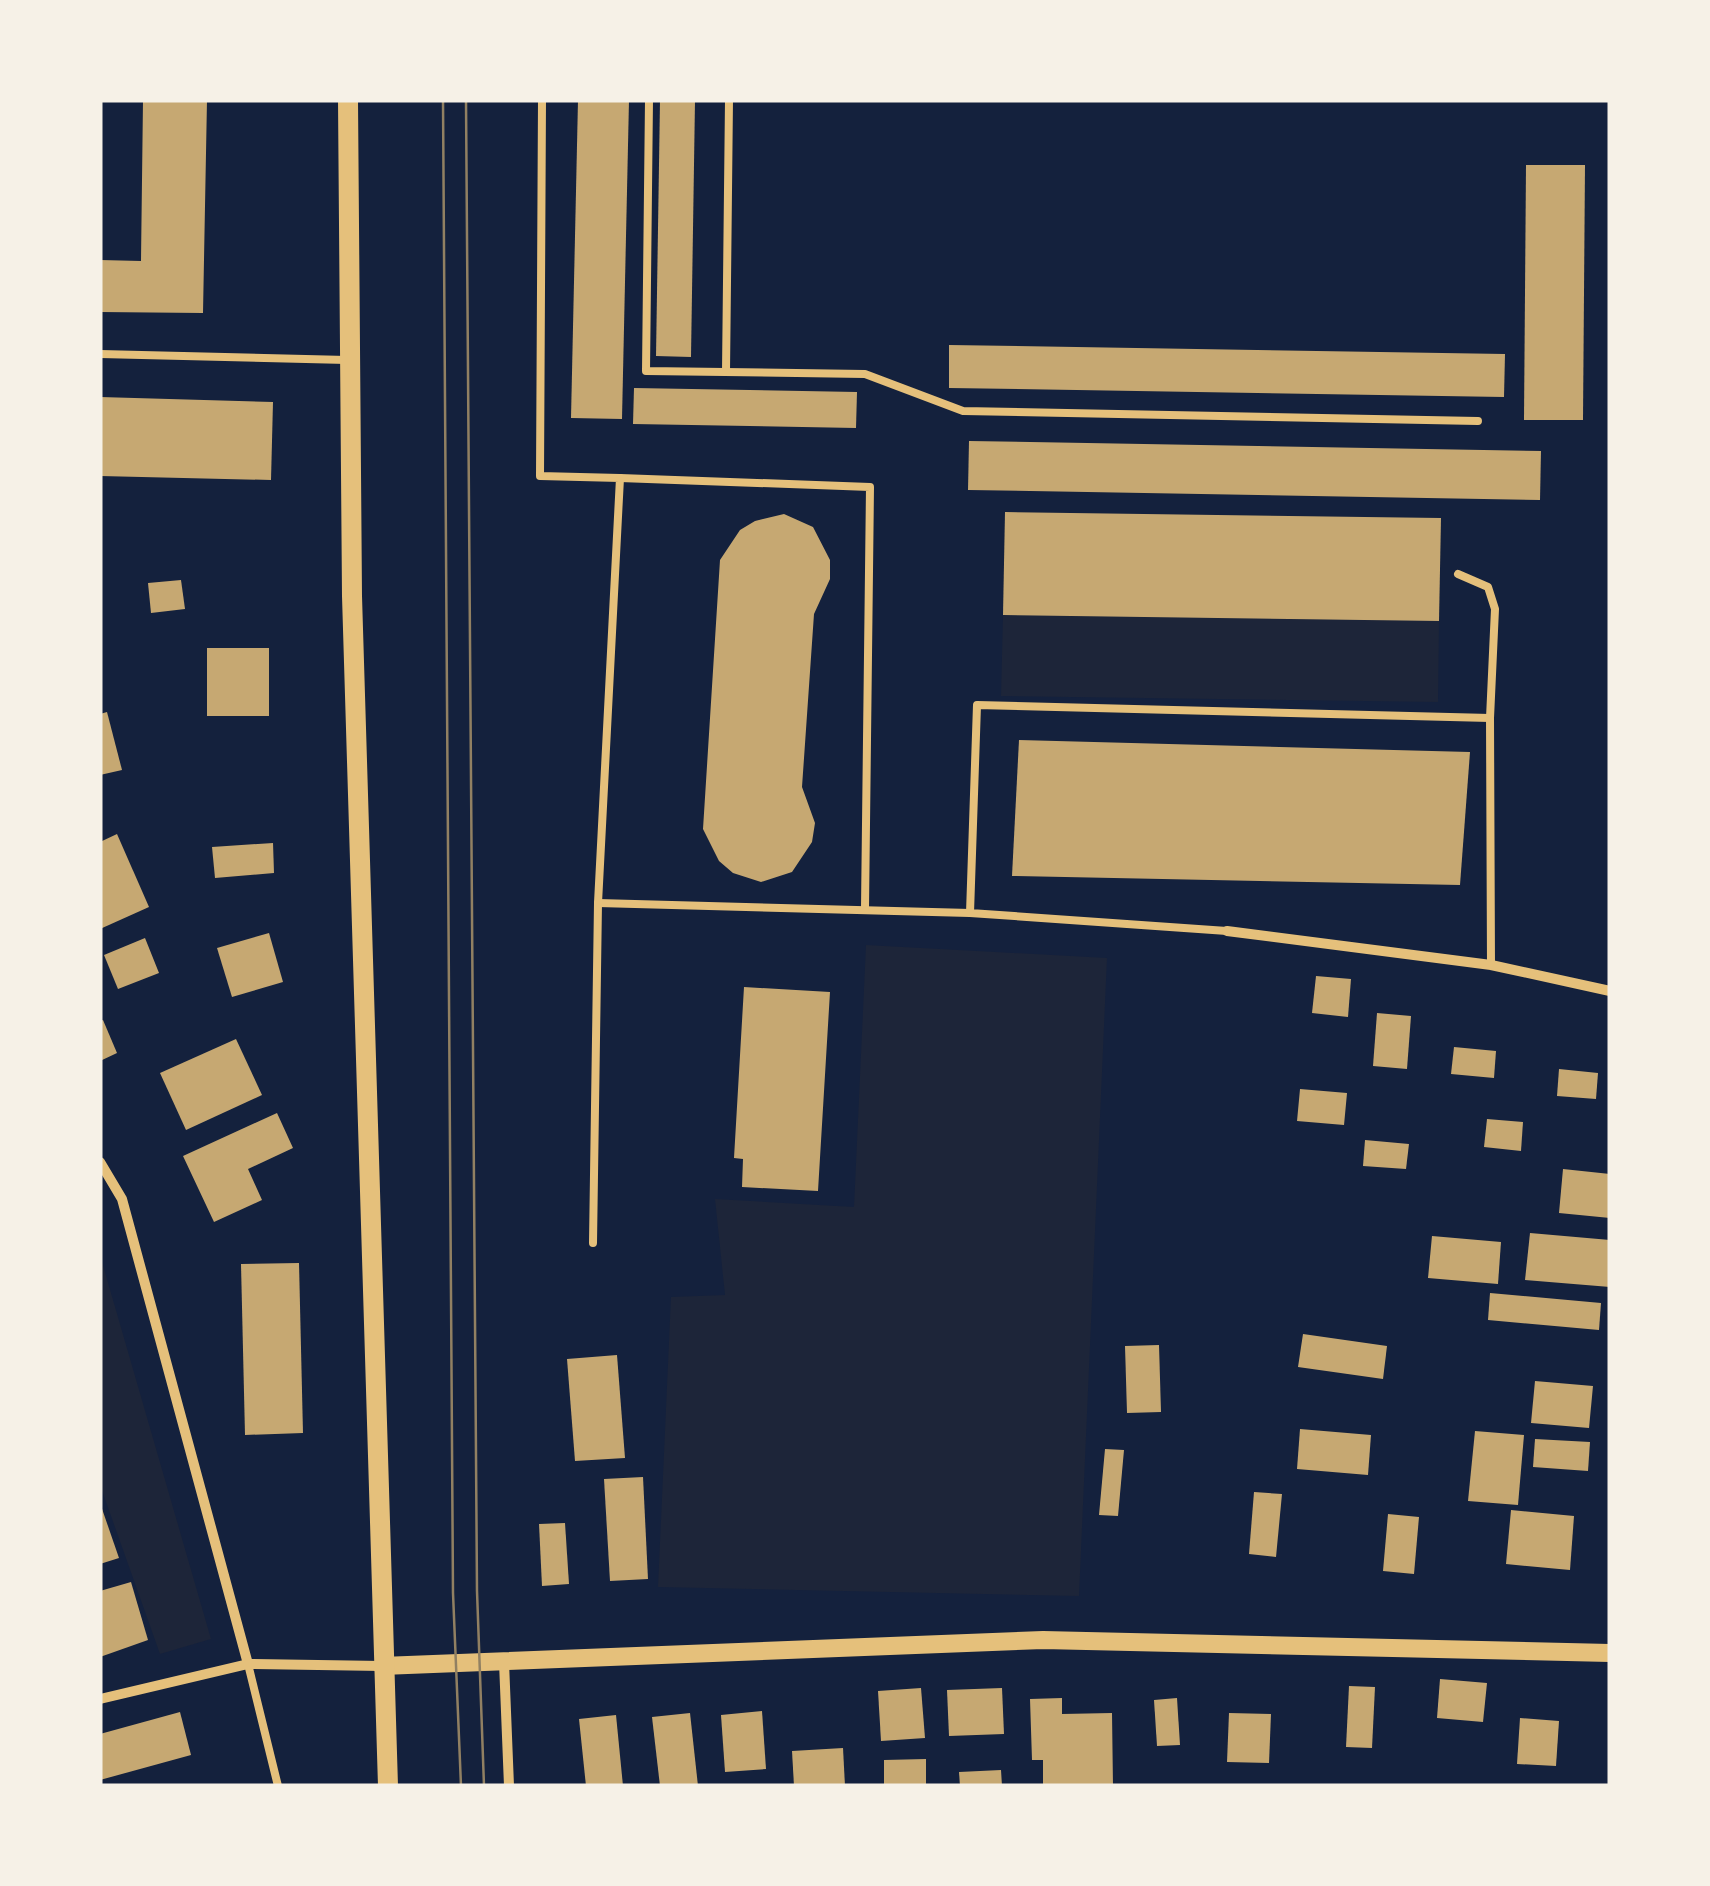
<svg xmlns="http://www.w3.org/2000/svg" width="1710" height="1886" viewBox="0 0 1710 1886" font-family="'Sofia Sans Condensed',sans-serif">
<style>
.green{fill:#1d2539}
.building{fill:#c6a872}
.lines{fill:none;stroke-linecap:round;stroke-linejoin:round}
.service{stroke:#e5c07b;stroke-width:8}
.minor{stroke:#e5c07b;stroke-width:10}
.tertiary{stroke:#e5c07b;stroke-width:18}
.secondary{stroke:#e5c07b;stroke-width:20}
.tram{stroke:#918062;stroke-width:2.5}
</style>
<rect width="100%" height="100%" fill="#14213d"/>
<!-- green -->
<g class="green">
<polygon points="1003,615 1439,621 1438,702 1001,696"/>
<polygon points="866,945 1107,958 1079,1596 658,1587 671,1297 725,1295 715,1199 854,1207"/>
<polygon points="100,1255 211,1639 160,1654 100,1485"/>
</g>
<!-- building -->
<g class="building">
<polygon points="143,100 207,100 203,313 100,312 100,260 141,261"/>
<polygon points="578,100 629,100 622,419 571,418"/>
<polygon points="660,100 695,100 691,357 656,356"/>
<polygon points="1526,165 1585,165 1583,420 1524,420"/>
<polygon points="949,345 1505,354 1504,397 949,388"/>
<polygon points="634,388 857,392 856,428 633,424"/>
<polygon points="100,397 273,402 271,480 100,476"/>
<polygon points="969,441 1541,451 1540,500 968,490"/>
<polygon points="1005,512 1441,518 1439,621 1003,615"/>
<polygon points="784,514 813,527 830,560 830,579 814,614 802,787 815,823 812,842 792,872 761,882 733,873 719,861 703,829 720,560 740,530 755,521"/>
<polygon points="181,580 185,609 151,613 148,583"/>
<rect x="207" y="648" width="62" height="68"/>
<polygon points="107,712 122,770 100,775 100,714"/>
<polygon points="1019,740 1470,752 1460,885 1012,876"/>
<polygon points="117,834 149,907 100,929 100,842"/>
<polygon points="273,843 274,873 215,878 212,847"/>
<polygon points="269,933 283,982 232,997 217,948"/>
<polygon points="145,938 159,973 118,989 104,955"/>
<polygon points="1316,976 1351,979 1348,1017 1312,1013"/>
<polygon points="744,987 830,992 818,1191 742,1187 743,1159 734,1158"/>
<polygon points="1377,1013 1411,1016 1407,1069 1373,1066"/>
<polygon points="103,1020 117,1053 100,1061 100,1021"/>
<polygon points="236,1039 262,1095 186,1130 160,1073"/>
<polygon points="1454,1047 1496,1051 1494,1078 1451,1074"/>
<polygon points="1559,1069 1598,1073 1596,1099 1557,1096"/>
<polygon points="1300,1089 1347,1093 1344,1125 1297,1121"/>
<polygon points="277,1113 293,1148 248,1169 262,1200 214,1222 183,1156"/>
<polygon points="1487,1119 1523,1122 1521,1151 1484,1147"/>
<polygon points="1365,1140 1409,1144 1406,1169 1363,1166"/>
<polygon points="1563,1169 1610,1174 1610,1218 1559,1213"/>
<polygon points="1530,1233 1610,1240 1610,1287 1525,1280"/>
<polygon points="1432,1236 1501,1242 1498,1284 1428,1278"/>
<polygon points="299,1263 303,1433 245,1435 241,1264"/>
<polygon points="1490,1293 1601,1303 1599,1330 1488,1320"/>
<polygon points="1303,1334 1387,1346 1383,1379 1298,1367"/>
<polygon points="1159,1345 1161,1412 1127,1413 1125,1346"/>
<polygon points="617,1355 625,1458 575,1461 567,1359"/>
<polygon points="1535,1381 1593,1386 1589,1428 1531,1423"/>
<polygon points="1300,1429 1371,1435 1368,1475 1297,1469"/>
<polygon points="1475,1431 1524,1435 1518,1505 1468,1501"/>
<polygon points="1535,1439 1590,1442 1588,1471 1533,1467"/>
<polygon points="1105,1449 1124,1450 1118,1516 1099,1515"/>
<polygon points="643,1477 648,1579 610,1581 604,1479"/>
<polygon points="1254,1492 1282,1494 1276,1557 1249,1554"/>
<polygon points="100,1503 119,1558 100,1564"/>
<polygon points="1511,1510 1574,1516 1570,1570 1506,1564"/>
<polygon points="1388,1514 1419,1517 1414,1574 1383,1571"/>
<polygon points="565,1523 569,1584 542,1586 539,1524"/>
<polygon points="131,1582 148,1640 100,1657 100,1591"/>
<polygon points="1440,1679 1487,1683 1483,1722 1437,1718"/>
<polygon points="1349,1686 1375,1687 1372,1748 1346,1747"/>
<polygon points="921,1688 925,1738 881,1741 878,1691"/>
<polygon points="1002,1688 1004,1734 949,1736 947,1690"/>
<polygon points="1062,1698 1062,1714 1112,1713 1113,1786 1043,1786 1043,1760 1032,1760 1030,1699"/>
<polygon points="1177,1698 1180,1745 1157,1746 1154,1700"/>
<polygon points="762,1711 766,1769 725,1772 721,1715"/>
<polygon points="180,1712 191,1755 100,1780 100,1734"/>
<polygon points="690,1713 698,1786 660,1786 652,1717"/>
<polygon points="1229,1713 1271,1714 1269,1763 1227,1762"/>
<polygon points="616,1715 623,1786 586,1786 579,1719"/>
<polygon points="1520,1718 1559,1721 1556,1766 1517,1764"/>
<polygon points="843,1748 845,1786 794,1786 792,1751"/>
<polygon points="926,1759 926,1786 884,1786 884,1760"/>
<polygon points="1001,1770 1002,1786 960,1786 959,1772"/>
</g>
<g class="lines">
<!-- service -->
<g class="service">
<polyline points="542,100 540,476 620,478 598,903 593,1243"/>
<polyline points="649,100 646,371 865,374 963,411 1478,421"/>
<polyline points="100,354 347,360"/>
<polyline points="726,372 729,100"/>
<polyline points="620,478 870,487 865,908"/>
<polyline points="1458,574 1488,587 1495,609 1490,718 1491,965"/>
<polyline points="598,903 970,913"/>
<polyline points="1227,931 970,913 977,705 1490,718"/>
<polyline points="248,1664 278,1786"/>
</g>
<!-- minor -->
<g class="minor">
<polyline points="1227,931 1491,965 1610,991"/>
<polyline points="100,1162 122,1199 248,1664"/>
<polyline points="504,1662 509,1786"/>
<polyline points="100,1699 248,1664 382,1666"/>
</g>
<!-- tertiary -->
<polyline class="tertiary" points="382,1666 1043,1640 1610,1653"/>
<!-- secondary -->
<polyline class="secondary" points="348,100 352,596 388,1786"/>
<!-- tram -->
<g class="tram">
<polyline points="443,100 453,1593 461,1786"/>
<polyline points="466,100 477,1591 484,1786"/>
</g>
</g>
<!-- border -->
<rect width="1710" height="1886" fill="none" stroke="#f6f1e7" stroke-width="205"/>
</svg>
